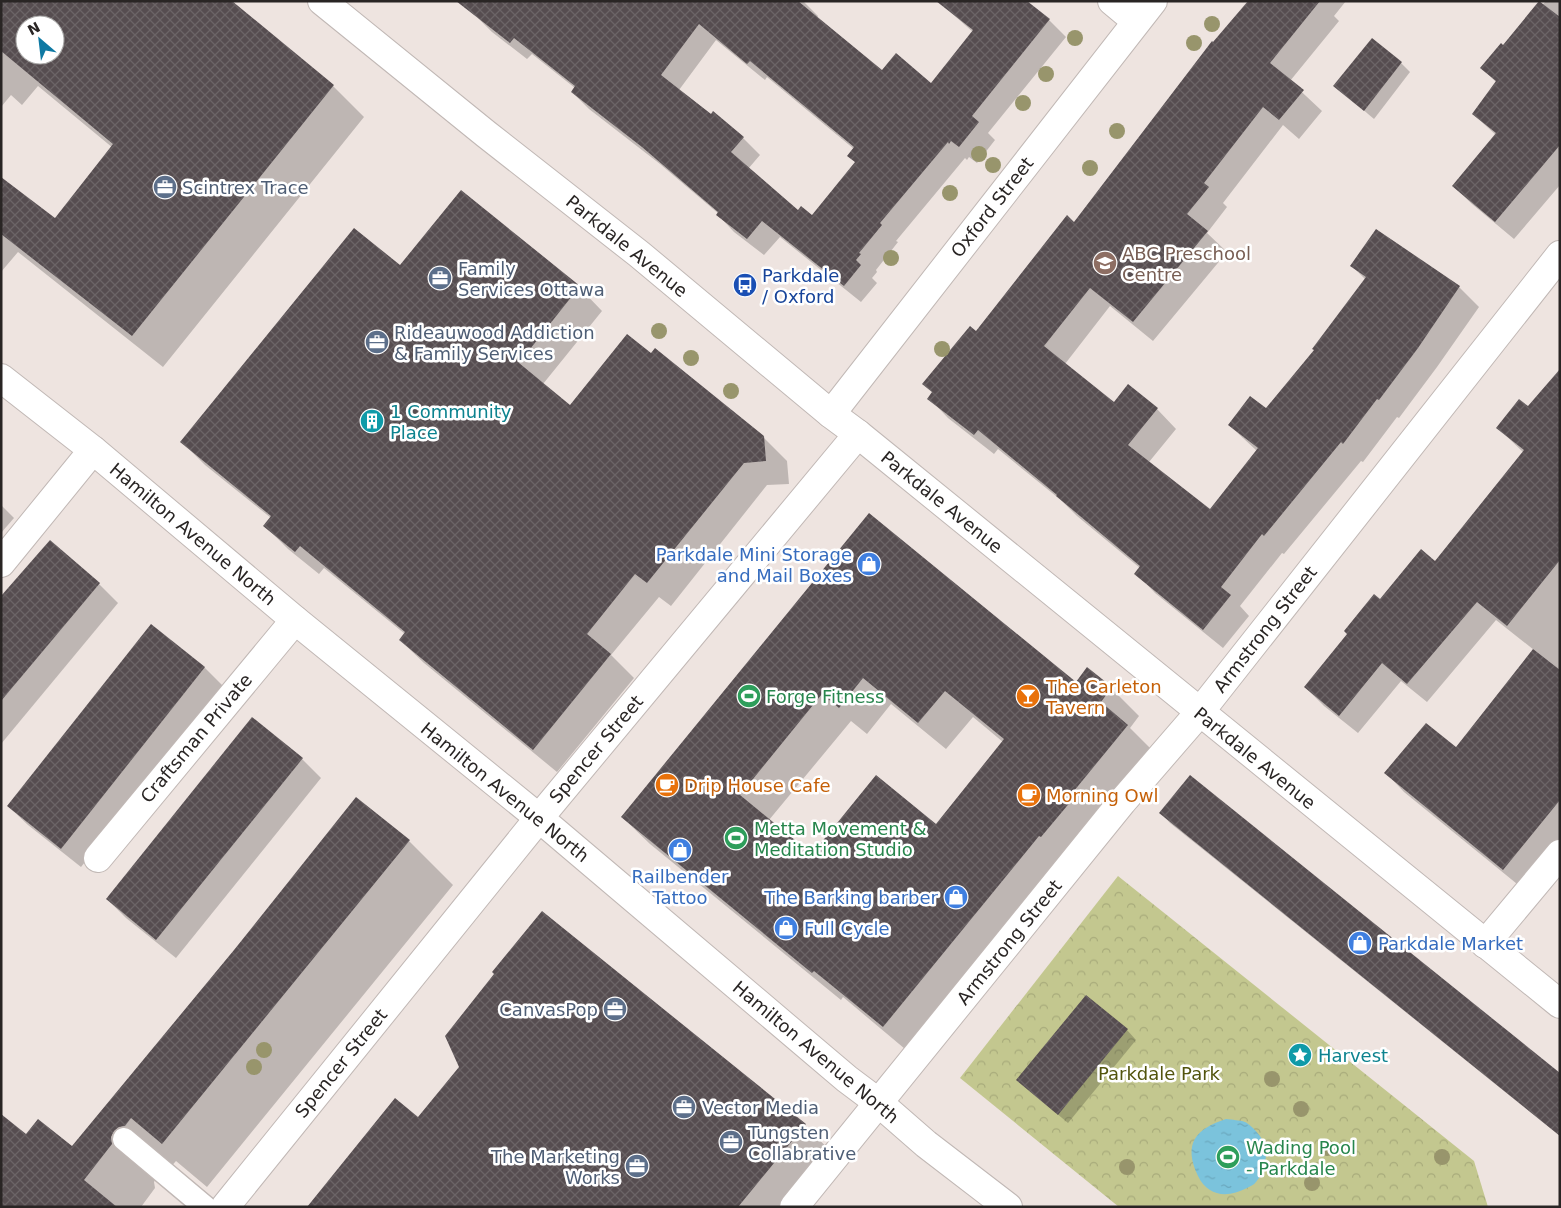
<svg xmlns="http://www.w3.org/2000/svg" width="1561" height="1208" viewBox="0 0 1561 1208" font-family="'DejaVu Sans',sans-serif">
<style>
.park{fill:url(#park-crowns)}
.water{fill:url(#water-ripples)}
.shadow{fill:#0003;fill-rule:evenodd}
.building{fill:url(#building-cross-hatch);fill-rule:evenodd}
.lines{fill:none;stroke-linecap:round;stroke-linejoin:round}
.service-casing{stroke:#c1b8b5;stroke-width:25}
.minor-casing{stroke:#c1b8b5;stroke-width:30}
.secondary-casing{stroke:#c1b8b5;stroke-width:30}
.service{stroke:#fff;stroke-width:22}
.minor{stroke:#fff;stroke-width:28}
.secondary{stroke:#fff;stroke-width:28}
.tree{fill:#98956c}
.labels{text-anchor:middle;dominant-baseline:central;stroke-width:5;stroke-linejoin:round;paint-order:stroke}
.service-label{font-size:18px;fill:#4e5e75;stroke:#fff;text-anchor:start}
.street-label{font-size:18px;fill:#292524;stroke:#fff}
.education-label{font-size:18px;fill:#785e54;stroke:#fff;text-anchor:start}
.transit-label{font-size:18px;fill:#164399;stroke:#fff;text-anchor:start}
.culture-label{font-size:18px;fill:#0d838f;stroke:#fff;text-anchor:start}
.shop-label{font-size:18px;fill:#366cbe;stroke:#fff;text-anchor:end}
.food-label{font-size:18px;fill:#c56008;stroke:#fff;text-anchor:start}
.leisure-label{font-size:18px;fill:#27864d;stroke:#fff;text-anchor:start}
.park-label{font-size:18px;fill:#52540d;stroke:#fff}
</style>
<defs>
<pattern id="park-crowns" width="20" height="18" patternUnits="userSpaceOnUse" patternTransform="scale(1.25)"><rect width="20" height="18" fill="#c3c78f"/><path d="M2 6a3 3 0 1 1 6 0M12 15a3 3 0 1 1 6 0" fill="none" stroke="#a8ab7b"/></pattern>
<pattern id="water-ripples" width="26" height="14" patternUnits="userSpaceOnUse" patternTransform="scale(1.25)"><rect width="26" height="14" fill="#7bc3dc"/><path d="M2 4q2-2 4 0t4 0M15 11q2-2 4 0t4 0" fill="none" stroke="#6aa7bd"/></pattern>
<pattern id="building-cross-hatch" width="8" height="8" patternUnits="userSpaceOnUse" patternTransform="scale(1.25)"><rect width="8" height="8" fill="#564d50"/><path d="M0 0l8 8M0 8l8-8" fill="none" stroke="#6b6466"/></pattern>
</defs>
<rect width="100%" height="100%" fill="#eee4e0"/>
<!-- park -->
<polygon class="park" points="1118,876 1474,1161 1488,1207 1119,1207 960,1078"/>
<!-- water -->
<path class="water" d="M1226,1119C1232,1120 1240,1120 1245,1122C1253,1126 1265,1140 1266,1149C1267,1159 1263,1174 1256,1182C1254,1185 1250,1186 1247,1188C1228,1198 1208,1197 1198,1176C1183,1144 1195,1129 1226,1119Z"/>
<!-- shadow -->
<g class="shadow">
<path d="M1,1L333,86L364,117L163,367L18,252L1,272V179L55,220L113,148L38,86L22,105L11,95L1,107ZM25,25H55V55H25Z"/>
<path d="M742,1H803L818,16L817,18L882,71L931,84L973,32L948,10L1025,1L1049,20L1066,37L988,133L995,140L977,163L969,157L967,160L965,158L896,241L898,242L876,270L877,272L872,278L877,283L861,302L780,237L764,255L734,232L718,215L719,214L660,164L589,109L572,92L575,88L532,54L527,59L492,32L478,18ZM716,40L765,80L767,77L854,149L848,156L856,163L812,217L798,212L748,169L760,155L743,138L679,90Z"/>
<polygon points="1249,1 1346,1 1334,16 1339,21 1290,81 1322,111 1299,139 1283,125 1223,203 1227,207 1207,233 1227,252 1153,341 1110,306 1065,364 1114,404 1157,409 1176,429 1149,462 1210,511 1257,451 1229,425 1267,410 1316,350 1366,280 1352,266 1376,230 1459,287 1479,307 1437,367 1399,418 1397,417 1363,462 1361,461 1284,554 1282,553 1240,606 1249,616 1223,648 1155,593 1136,573 1140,568 1077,516 1062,501 998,449 994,454 948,418 929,398 933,393 924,384 977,333 1075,224"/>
<polygon points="1546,1 1560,1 1560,185 1514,239 1472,204 1453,186 1496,135 1473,114 1497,83 1482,68"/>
<polygon points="1401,63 1410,72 1374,119 1335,86"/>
<polygon points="461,192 579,287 602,311 543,384 570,407 763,437 787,461 789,484 767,485 671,606 659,597 611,655 634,678 557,772 424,663 400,640 405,634 324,568 319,574 288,549 265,526 271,518 205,465 182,442 400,267"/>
<polygon points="1560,371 1560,841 1522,888 1404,792 1386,773 1456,748 1534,650 1496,620 1427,702 1401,681 1358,733 1324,706 1305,687 1380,600 1436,563 1524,453 1498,428 1529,408"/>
<polygon points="1,505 14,518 1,533"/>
<path d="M869,515L1076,683L1087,669L1111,688L1139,716L1130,728L1155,753L911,1054L843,997L841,1000L650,844L622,817ZM891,704L946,749L973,717L1003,742L936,825L813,855L769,820L851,721L867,734Z"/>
<polygon points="99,584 118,603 1,744 1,598"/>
<polygon points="151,626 205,668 224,687 81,867 28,825 8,806"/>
<polygon points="302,759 321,778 176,958 126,918 107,899"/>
<polygon points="1161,813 1560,1075 1560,1136 1170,823"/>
<polygon points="409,841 453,885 207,1187 176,1161 169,1169 158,1174 154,1182 155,1188 141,1207 1,1207 26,1136 72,1148"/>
<polygon points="496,974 805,1125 840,1161 803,1207 308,1207 418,1119 460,1068"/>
<polygon points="1127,1030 1136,1040 1068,1123 1017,1080"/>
</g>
<!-- building -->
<g class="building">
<path d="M1,1H232L334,85L132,336L1,234V177L55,218L113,144L1,51ZM25,25H55V55H25Z"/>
<path d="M456,1H798L882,70L896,53L931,83L973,30L936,1H1027L1050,19L972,116L979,122L959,147L951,141L949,144L948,142L880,223L882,225L859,253L861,254L856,260L861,265L844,286L762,221L747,239L716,215L718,212L642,147L571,92L575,86L514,38L510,43ZM699,24L747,64L750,61L854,147L847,156L855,162L812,215L801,206L798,210L731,152L744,137L713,111L711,114L661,75Z"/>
<polygon points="1248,1 1320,1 1270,63 1304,90 1279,120 1263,107 1204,183 1209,187 1187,214 1208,231 1133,322 1090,288 1044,346 1114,402 1128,384 1158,408 1128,445 1210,509 1258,448 1228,425 1250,396 1266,408 1314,350 1312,349 1366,277 1350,266 1376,229 1460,286 1418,348 1379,400 1377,399 1343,444 1341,442 1264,536 1262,534 1221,587 1231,595 1203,630 1134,574 1140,566 1056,496 1057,495 978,430 974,435 927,399 932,392 922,384 970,326 976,331 1067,215 1074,222 1212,41 1213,42"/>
<polygon points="1539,1 1560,17 1560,145 1495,222 1452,186 1496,133 1472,114 1496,81 1480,68 1501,43 1503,45"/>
<polygon points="1372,38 1402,62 1364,111 1333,86"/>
<polygon points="461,190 580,286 519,363 570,405 627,334 651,353 655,348 764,436 766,461 744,463 647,583 635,574 587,634 611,654 533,750 399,640 405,632 300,546 295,552 263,526 271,516 180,442 354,228 400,265"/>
<polygon points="1560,369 1560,560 1507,626 1477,602 1407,684 1382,663 1339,716 1304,687 1347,634 1344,631 1374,594 1380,599 1421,549 1435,561 1524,450 1496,428 1519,399 1528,406"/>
<path d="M869,513L1076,682L1087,667L1112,687L1101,702L1128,725L1069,797L1072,800L1041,837L1039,836L883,1027L814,971L812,973L621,817ZM863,678L918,723L945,691L1004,739L936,824L876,775L812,854L740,795L822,694L839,708Z"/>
<polygon points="50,540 100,583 1,701 1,596"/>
<polygon points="151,624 205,667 61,849 7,806"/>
<polygon points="1533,649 1560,670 1560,800 1503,870 1384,773 1426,723 1456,747"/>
<polygon points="252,717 303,758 156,940 106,899"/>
<polygon points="1190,775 1560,1073 1560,1136 1159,813"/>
<polygon points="356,797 410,840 162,1144 131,1118 125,1126 119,1127 114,1131 111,1137 112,1144 84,1180 117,1207 1,1207 1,1114 26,1134 38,1119 72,1146 234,950"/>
<polygon points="542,911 806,1124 738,1207 307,1207 395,1098 418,1117 459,1067 445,1036 494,974 492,972"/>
<polygon points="1086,995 1128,1029 1058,1115 1016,1080"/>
</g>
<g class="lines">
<!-- service casing -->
<g class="service-casing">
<polyline id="service" points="124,1139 205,1207"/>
</g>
<!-- minor casing -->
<g class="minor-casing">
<g id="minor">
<polyline points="1112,1 1136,21"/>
<polyline points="1,378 93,450 295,620 539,818 847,1079 879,1103 926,1144 1008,1207"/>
<polyline points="831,414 1153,1"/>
<polyline points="1,563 93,450"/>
<polyline points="98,858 295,620"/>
<polyline points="1485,944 1560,854"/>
<polyline points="225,1207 539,818 858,434"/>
<polyline points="794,1207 1122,802 1199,713 1560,255"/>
</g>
</g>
<!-- secondary casing -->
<g class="secondary-casing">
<polyline id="secondary" points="322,1 486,134 639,254 831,414 858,434 1560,1004"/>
</g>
<!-- service -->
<use href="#service" class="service"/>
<!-- minor -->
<use href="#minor" class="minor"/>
<!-- secondary -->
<use href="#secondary" class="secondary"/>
</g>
<!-- trees -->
<g class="tree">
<circle cx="1212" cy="24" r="8"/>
<circle cx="1075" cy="38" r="8"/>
<circle cx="1194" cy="43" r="8"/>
<circle cx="1046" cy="74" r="8"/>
<circle cx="1023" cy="103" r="8"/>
<circle cx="1117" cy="131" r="8"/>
<circle cx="979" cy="154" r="8"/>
<circle cx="993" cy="165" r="8"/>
<circle cx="1090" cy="168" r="8"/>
<circle cx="950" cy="193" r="8"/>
<circle cx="891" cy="258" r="8"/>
<circle cx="659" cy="331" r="8"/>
<circle cx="942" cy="349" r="8"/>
<circle cx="691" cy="358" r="8"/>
<circle cx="731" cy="391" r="8"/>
<circle cx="264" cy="1050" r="8"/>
<circle cx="254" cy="1067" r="8"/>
<circle cx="1272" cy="1079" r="8"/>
<circle cx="1301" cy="1109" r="8"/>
<circle cx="1327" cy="1148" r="8"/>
<circle cx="1442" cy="1157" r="8"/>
<circle cx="1127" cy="1167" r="8"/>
<circle cx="1312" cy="1183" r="8"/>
</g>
<!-- icons -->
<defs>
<g id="office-disc" transform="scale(1.25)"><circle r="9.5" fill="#5c6f8a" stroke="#fff"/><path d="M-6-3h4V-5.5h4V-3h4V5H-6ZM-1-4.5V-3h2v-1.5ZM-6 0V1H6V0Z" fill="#fff"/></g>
<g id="school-disc" transform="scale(1.25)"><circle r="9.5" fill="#8d6e63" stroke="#fff"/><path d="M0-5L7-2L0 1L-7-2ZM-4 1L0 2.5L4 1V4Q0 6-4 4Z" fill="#fff"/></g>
<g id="bus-disc" transform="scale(1.25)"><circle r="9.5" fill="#1a4fb4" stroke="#fff"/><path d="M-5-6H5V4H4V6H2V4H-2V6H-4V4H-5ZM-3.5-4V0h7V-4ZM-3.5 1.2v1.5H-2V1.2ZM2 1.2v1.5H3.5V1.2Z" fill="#fff"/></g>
<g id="building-disc" transform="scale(1.25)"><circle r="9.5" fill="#0f9aa8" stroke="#fff"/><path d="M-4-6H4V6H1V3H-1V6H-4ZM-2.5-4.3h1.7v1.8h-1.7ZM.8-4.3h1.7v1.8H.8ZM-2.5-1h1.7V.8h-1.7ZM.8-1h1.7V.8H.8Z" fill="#fff"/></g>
<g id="shop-disc" transform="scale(1.25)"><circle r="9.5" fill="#3f7fe0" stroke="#fff"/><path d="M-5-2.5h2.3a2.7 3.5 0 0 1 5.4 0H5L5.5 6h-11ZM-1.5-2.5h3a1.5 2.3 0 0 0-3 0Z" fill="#fff"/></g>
<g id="stadium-disc" transform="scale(1.25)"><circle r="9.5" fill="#2e9e5b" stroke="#fff"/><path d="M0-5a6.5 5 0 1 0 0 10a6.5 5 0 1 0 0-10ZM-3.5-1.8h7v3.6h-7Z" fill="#fff"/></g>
<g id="bar-disc" transform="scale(1.25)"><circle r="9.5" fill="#e8710a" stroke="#fff"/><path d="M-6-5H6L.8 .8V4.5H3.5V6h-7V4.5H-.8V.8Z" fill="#fff"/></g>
<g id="cafe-disc" transform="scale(1.25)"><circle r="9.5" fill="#e8710a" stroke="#fff"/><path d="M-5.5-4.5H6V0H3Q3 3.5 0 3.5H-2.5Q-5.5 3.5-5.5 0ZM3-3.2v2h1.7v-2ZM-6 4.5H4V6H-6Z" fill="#fff"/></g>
<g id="sight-disc" transform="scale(1.25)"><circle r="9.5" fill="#0f9aa8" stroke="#fff"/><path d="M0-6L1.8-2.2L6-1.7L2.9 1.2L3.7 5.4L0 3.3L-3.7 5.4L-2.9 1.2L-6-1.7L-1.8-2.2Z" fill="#fff"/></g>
</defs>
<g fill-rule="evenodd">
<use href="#office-disc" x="165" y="187"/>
<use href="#school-disc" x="1105" y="263"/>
<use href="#office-disc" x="440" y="278"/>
<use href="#bus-disc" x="745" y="285"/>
<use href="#office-disc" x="377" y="342"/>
<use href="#building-disc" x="372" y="421"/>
<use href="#shop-disc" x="869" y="564"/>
<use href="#stadium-disc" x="749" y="696"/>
<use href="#bar-disc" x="1028" y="696"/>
<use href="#cafe-disc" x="667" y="785"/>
<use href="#cafe-disc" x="1029" y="795"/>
<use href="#stadium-disc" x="736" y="838"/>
<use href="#shop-disc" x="680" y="850"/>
<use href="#shop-disc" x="956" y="897"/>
<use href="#shop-disc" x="786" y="928"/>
<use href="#shop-disc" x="1360" y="943"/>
<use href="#office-disc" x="615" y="1009"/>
<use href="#sight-disc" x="1300" y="1055"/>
<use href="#office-disc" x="684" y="1107"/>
<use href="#office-disc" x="731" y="1142"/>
<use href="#stadium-disc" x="1228" y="1157"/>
<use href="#office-disc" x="637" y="1166"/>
</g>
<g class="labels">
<!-- service labels -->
<g class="service-label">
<text x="182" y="187">Scintrex Trace</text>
<text x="458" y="268">Family<tspan x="458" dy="21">Services Ottawa</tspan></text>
<text x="394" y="332">Rideauwood Addiction<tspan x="394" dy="21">&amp; Family Services</tspan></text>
<text x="598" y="1009" text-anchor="end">CanvasPop</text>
<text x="702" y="1107">Vector Media</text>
<text x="748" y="1132">Tungsten<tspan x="748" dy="21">Collabrative</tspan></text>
<text x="620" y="1156" text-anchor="end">The Marketing<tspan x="620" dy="21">Works</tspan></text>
</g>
<!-- street labels -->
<g class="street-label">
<text transform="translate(992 207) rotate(-52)">Oxford Street</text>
<text transform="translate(627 246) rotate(39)">Parkdale Avenue</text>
<text transform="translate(942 502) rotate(39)">Parkdale Avenue</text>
<text transform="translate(193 534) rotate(40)">Hamilton Avenue North</text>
<text transform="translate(1265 629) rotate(-52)">Armstrong Street</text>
<text transform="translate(196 738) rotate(-50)">Craftsman Private</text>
<text transform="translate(596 749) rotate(-50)">Spencer Street</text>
<text transform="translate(1255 758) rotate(39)">Parkdale Avenue</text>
<text transform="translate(505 792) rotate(39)">Hamilton Avenue North</text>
<text transform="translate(1009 942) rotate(-51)">Armstrong Street</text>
<text transform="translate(816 1052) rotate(40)">Hamilton Avenue North</text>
<text transform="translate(341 1063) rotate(-51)">Spencer Street</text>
</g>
<!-- education labels -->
<g class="education-label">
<text x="1122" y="253">ABC Preschool<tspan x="1122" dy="21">Centre</tspan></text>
</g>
<!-- transit labels -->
<g class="transit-label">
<text x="762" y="275">Parkdale<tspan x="762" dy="21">/ Oxford</tspan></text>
</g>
<!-- culture labels -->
<g class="culture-label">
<text x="390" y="411">1 Community<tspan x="390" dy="21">Place</tspan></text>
<text x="1318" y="1055">Harvest</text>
</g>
<!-- shop labels -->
<g class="shop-label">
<text x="852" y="554">Parkdale Mini Storage<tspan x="852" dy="21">and Mail Boxes</tspan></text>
<text x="680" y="876" text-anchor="middle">Railbender<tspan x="680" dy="21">Tattoo</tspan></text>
<text x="938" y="897">The Barking barber</text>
<text x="804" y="928" text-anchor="start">Full Cycle</text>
<text x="1378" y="943" text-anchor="start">Parkdale Market</text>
</g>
<!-- food labels -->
<g class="food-label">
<text x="1046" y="686">The Carleton<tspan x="1046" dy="21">Tavern</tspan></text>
<text x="684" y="785">Drip House Cafe</text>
<text x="1046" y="795">Morning Owl</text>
</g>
<!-- leisure labels -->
<g class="leisure-label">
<text x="766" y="696">Forge Fitness</text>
<text x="754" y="828">Metta Movement &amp;<tspan x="754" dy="21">Meditation Studio</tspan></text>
<text x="1246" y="1147">Wading Pool<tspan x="1246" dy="21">- Parkdale</tspan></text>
</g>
<!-- park labels -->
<g class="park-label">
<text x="1159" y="1073">Parkdale Park</text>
</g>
</g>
<!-- border -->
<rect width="1561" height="1208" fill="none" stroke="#292524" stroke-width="5"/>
<!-- north arrow -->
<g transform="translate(40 40) rotate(332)"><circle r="24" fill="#ffffff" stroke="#a9a8a7"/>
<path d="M0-4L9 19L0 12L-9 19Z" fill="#0e79a3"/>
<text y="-8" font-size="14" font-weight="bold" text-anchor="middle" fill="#292524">N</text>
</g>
</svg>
